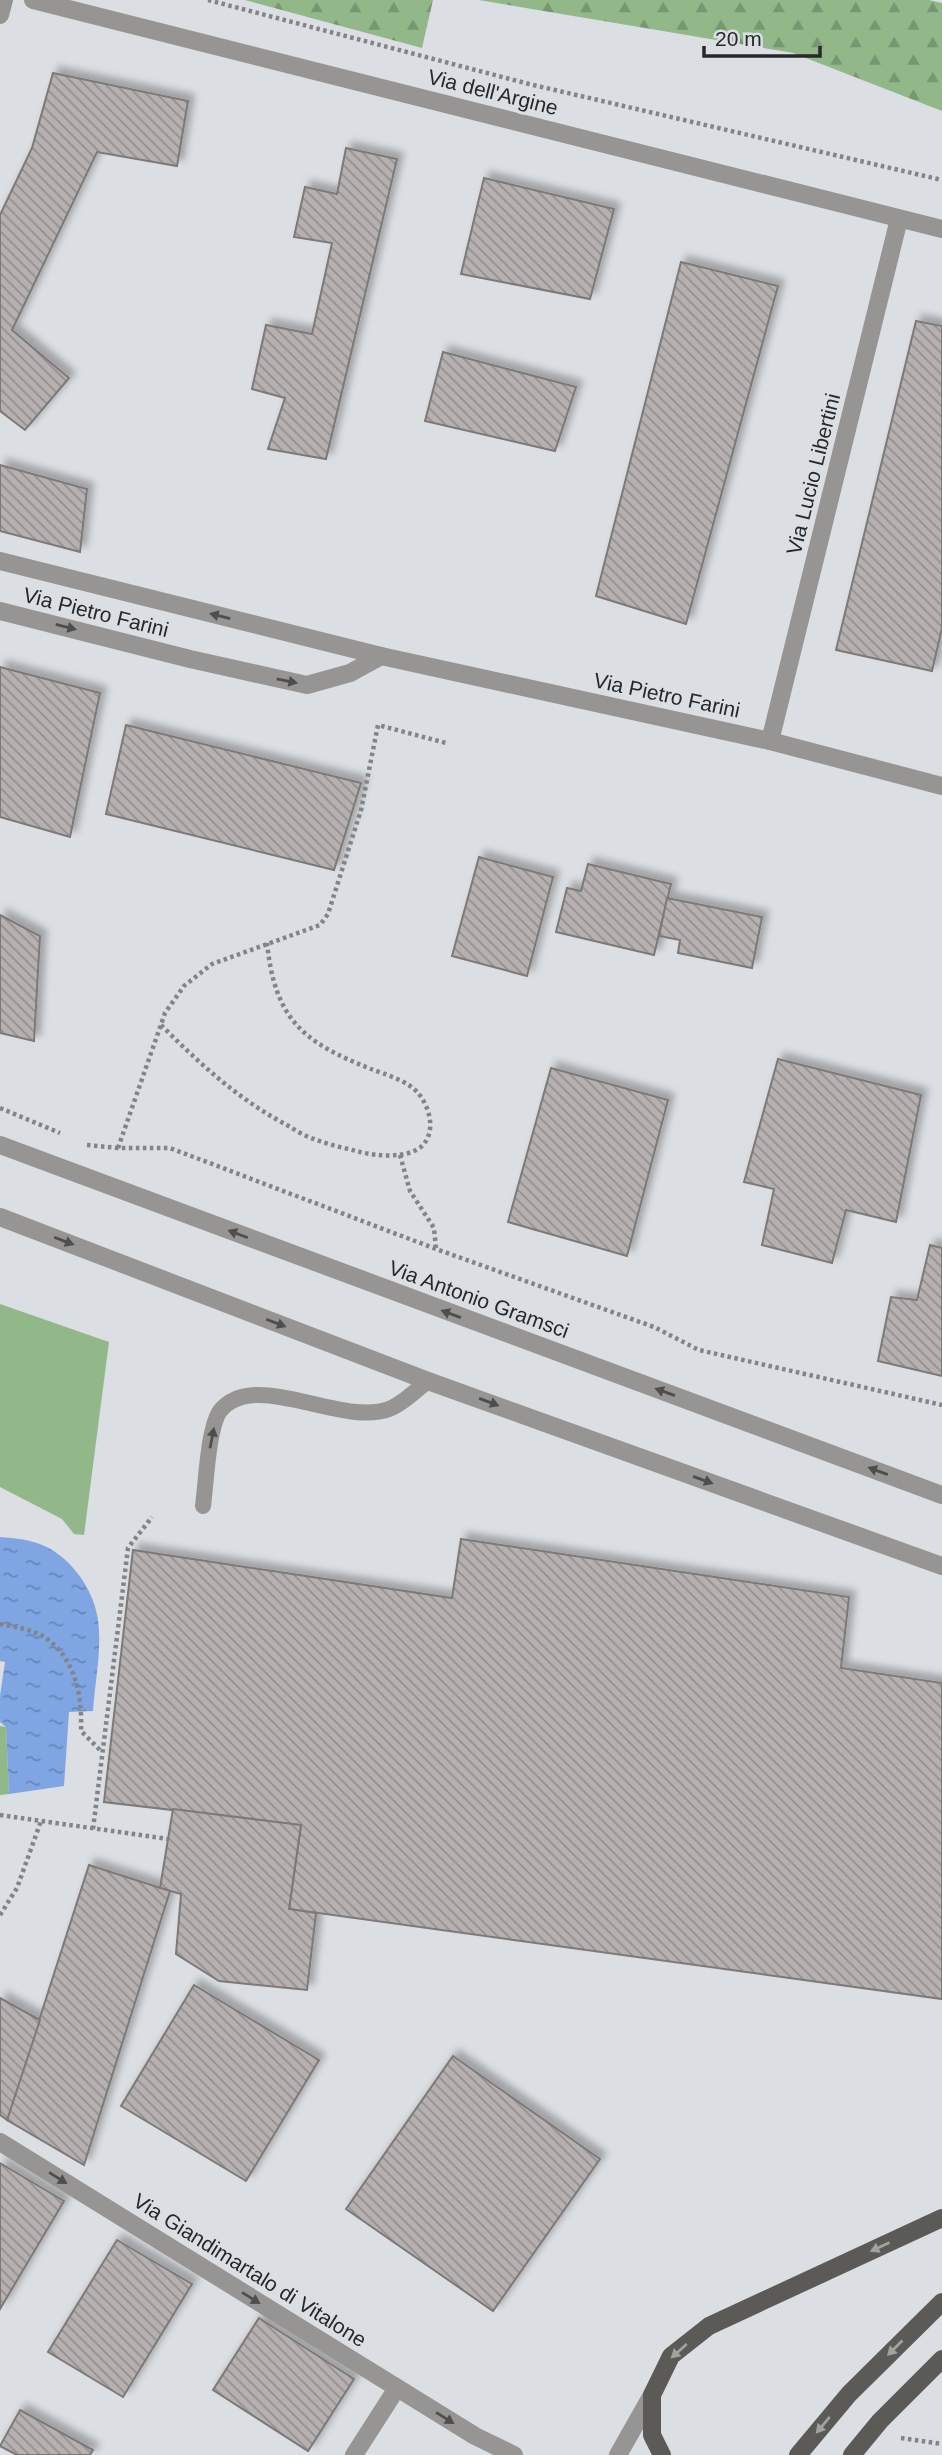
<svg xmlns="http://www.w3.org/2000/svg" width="942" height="2455" viewBox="0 0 942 2455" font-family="Helvetica,sans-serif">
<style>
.grass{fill:#92b88a}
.forest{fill:url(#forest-firs)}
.water{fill:url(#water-ripples)}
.building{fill:url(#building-back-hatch);stroke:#7e7978;stroke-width:2;filter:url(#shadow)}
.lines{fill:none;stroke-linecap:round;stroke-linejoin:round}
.path{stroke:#828487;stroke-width:4.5;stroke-dasharray:3.5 3.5;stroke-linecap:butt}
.service{stroke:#969593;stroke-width:16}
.minor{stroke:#969593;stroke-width:18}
.tertiary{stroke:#969593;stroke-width:18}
.primary{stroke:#5b5a56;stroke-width:18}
.oneway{fill:#4e4e4e}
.oneway2{fill:#a1a3a3}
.labels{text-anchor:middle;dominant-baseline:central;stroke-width:6;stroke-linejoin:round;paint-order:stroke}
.street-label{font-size:21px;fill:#272829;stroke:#dbdee2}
</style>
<defs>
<pattern id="forest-firs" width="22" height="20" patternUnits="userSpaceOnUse" patternTransform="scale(1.75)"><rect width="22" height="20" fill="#92b88a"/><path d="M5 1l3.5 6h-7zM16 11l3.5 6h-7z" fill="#779671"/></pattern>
<pattern id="water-ripples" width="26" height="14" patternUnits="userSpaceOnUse" patternTransform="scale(1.75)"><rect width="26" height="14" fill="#7fa5e2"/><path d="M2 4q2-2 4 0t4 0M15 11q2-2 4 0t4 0" fill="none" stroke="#6886b7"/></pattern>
<pattern id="building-back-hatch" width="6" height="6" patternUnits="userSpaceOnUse" patternTransform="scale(1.75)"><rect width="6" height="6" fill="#b6b0b0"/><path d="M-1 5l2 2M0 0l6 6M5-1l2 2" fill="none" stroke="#948f8f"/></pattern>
<filter id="shadow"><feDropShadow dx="6" dy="-6" stdDeviation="3.5" flood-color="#0004"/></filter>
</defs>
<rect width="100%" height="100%" fill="#dbdee2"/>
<!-- grass -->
<g class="grass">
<polygon points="0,1304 109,1342 84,1535 74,1534 62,1519 0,1487"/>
<polygon points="0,1726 6,1727 9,1794 0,1795"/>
</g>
<!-- forest -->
<g class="forest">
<polygon points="245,0 433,0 422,48"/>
<polygon points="479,0 929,0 942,3 942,111 793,53"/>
</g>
<!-- water -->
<path class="water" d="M0,1537C12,1538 25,1539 37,1543C68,1553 94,1588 98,1620C102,1649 95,1681 93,1711L69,1712L64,1786L9,1794L6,1727L0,1722V1696L5,1662L0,1661Z"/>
<!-- building -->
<g class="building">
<polygon points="53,73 188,101 177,166 97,152 12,330 69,378 25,430 0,411 0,215 32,148"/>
<polygon points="346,148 397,159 326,459 268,449 285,398 252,389 266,325 312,334 332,243 294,237 305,187 337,194"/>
<polygon points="484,178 614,209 590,299 461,274"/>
<polygon points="681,262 778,286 686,624 596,596"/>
<polygon points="916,321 942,326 942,628 932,671 836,650"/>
<polygon points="443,352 576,387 555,451 425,421"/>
<polygon points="0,465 87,489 80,552 0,531"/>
<polygon points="0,667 100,693 70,837 0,817"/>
<polygon points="126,725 361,783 334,870 106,814"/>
<polygon points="479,857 553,877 527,976 452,956"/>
<polygon points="588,864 671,884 654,955 556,932 567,888 581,891"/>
<polygon points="667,898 762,917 752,968 678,953 680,940 659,936"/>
<polygon points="0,915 40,936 34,1041 0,1033"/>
<polygon points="778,1059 921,1095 896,1222 846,1210 832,1263 762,1245 774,1189 744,1182"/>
<polygon points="551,1068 668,1100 627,1256 508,1222"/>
<polygon points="930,1245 942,1248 942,1376 878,1361 891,1297 917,1300"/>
<polygon points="461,1539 849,1597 841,1668 942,1683 942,1999 289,1909 301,1825 104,1802 133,1550 452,1598"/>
<polygon points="173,1809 301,1825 289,1909 316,1913 307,1990 219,1981 176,1954 181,1894 160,1888"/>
<polygon points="89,1865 170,1891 84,2165 7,2120"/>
<polygon points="194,1985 319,2060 246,2181 121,2106"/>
<polygon points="0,1998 40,2020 7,2120 0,2115"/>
<polygon points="453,2056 600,2159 493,2311 346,2209"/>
<polygon points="0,2163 64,2201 0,2309"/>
<polygon points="117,2240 192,2284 123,2397 48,2352"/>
<polygon points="259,2318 354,2379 308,2451 213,2390"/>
<polygon points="20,2410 93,2450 90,2455 17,2455 0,2446"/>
</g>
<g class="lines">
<!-- path -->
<g class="path">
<polyline points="208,0 529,84 942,180"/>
<path d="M161,1025C199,1063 238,1099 285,1124C294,1129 304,1136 314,1139C329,1145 345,1148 360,1152C376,1156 408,1159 422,1146C437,1131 429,1106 418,1093C408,1081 385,1074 371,1069C302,1042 275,1019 267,943"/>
<polyline points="0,1108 60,1133"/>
<polyline points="87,1145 118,1148 170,1148 436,1249 654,1327 699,1350 942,1405"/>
<polyline points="118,1148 165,1013 184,986 212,964 320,925 328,914 361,810 378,725 446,743"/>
<polyline points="400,1155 410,1191 434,1228 436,1249"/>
<path d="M0,1624C16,1627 38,1630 51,1642C77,1664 82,1699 81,1731L102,1752"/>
<polyline points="0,1815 168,1839"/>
<polyline points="93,1829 128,1548 152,1517"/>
<polyline points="0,1915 17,1888 41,1821"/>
<polyline points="901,2438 942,2444"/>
</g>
<!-- service -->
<path class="service" d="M203,1506C206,1484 208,1428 220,1411C254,1368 341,1427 389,1409C403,1404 417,1389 428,1381"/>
<!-- minor -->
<g class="minor">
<polyline points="33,0 942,229"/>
<polyline points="0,561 381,656 770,741 942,786"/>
<polyline points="0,611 190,659 307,685 350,673 381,656"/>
<polyline points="770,741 899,219"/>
<polyline points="0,2142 475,2436 514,2455"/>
<polyline points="354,2455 397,2388"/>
<polyline points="618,2455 652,2395"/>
</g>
<!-- tertiary -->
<g class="tertiary">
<polyline points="0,15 4,0"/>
<polyline points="0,1145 942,1495"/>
<polyline points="0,1217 428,1381 942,1566"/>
</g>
<!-- primary -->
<g class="primary">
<polyline points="662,2455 652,2435 652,2395 671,2356 709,2326 942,2218"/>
<polyline points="798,2455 849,2394 942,2302"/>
<polyline points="852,2455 880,2421 942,2359"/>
</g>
</g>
<!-- one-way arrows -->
<defs><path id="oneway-solid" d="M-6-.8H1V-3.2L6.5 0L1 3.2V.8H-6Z" transform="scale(1.75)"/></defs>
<g class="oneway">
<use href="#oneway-solid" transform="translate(220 616) rotate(-166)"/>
<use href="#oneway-solid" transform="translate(66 627) rotate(14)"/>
<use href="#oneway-solid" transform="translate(287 681) rotate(12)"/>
<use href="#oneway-solid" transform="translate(238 1234) rotate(-159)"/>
<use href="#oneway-solid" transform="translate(64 1241) rotate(21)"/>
<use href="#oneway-solid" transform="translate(451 1314) rotate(-160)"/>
<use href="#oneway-solid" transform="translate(276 1323) rotate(21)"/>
<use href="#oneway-solid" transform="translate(665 1392) rotate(-160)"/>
<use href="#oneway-solid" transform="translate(489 1402) rotate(20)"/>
<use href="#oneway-solid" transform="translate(212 1438) rotate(-79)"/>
<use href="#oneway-solid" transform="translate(878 1471) rotate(-160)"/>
<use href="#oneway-solid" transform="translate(703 1480) rotate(20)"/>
<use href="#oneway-solid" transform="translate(58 2178) rotate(32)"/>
<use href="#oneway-solid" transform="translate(251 2298) rotate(32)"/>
<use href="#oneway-solid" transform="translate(445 2418) rotate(32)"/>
</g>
<g class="oneway2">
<use href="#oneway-solid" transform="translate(880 2247) rotate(155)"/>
<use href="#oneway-solid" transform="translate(895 2348) rotate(135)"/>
<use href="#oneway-solid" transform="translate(679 2351) rotate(138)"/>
<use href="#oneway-solid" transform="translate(823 2425) rotate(130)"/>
</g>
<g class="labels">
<!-- street labels -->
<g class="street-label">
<text transform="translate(493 92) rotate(14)">Via dell'Argine</text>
<text transform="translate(813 474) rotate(-76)">Via Lucio Libertini</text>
<text transform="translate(96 612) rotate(14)">Via Pietro Farini</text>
<text transform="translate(667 695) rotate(12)">Via Pietro Farini</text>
<text transform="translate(479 1299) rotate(20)">Via Antonio Gramsci</text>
<text transform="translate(250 2270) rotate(32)">Via Giandimartalo di Vitalone</text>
</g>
</g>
<!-- scale -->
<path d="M704 46v10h116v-10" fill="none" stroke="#272829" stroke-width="3.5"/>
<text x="715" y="46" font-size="21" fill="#272829" stroke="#dbdee2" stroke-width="5" paint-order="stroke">20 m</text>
</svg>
